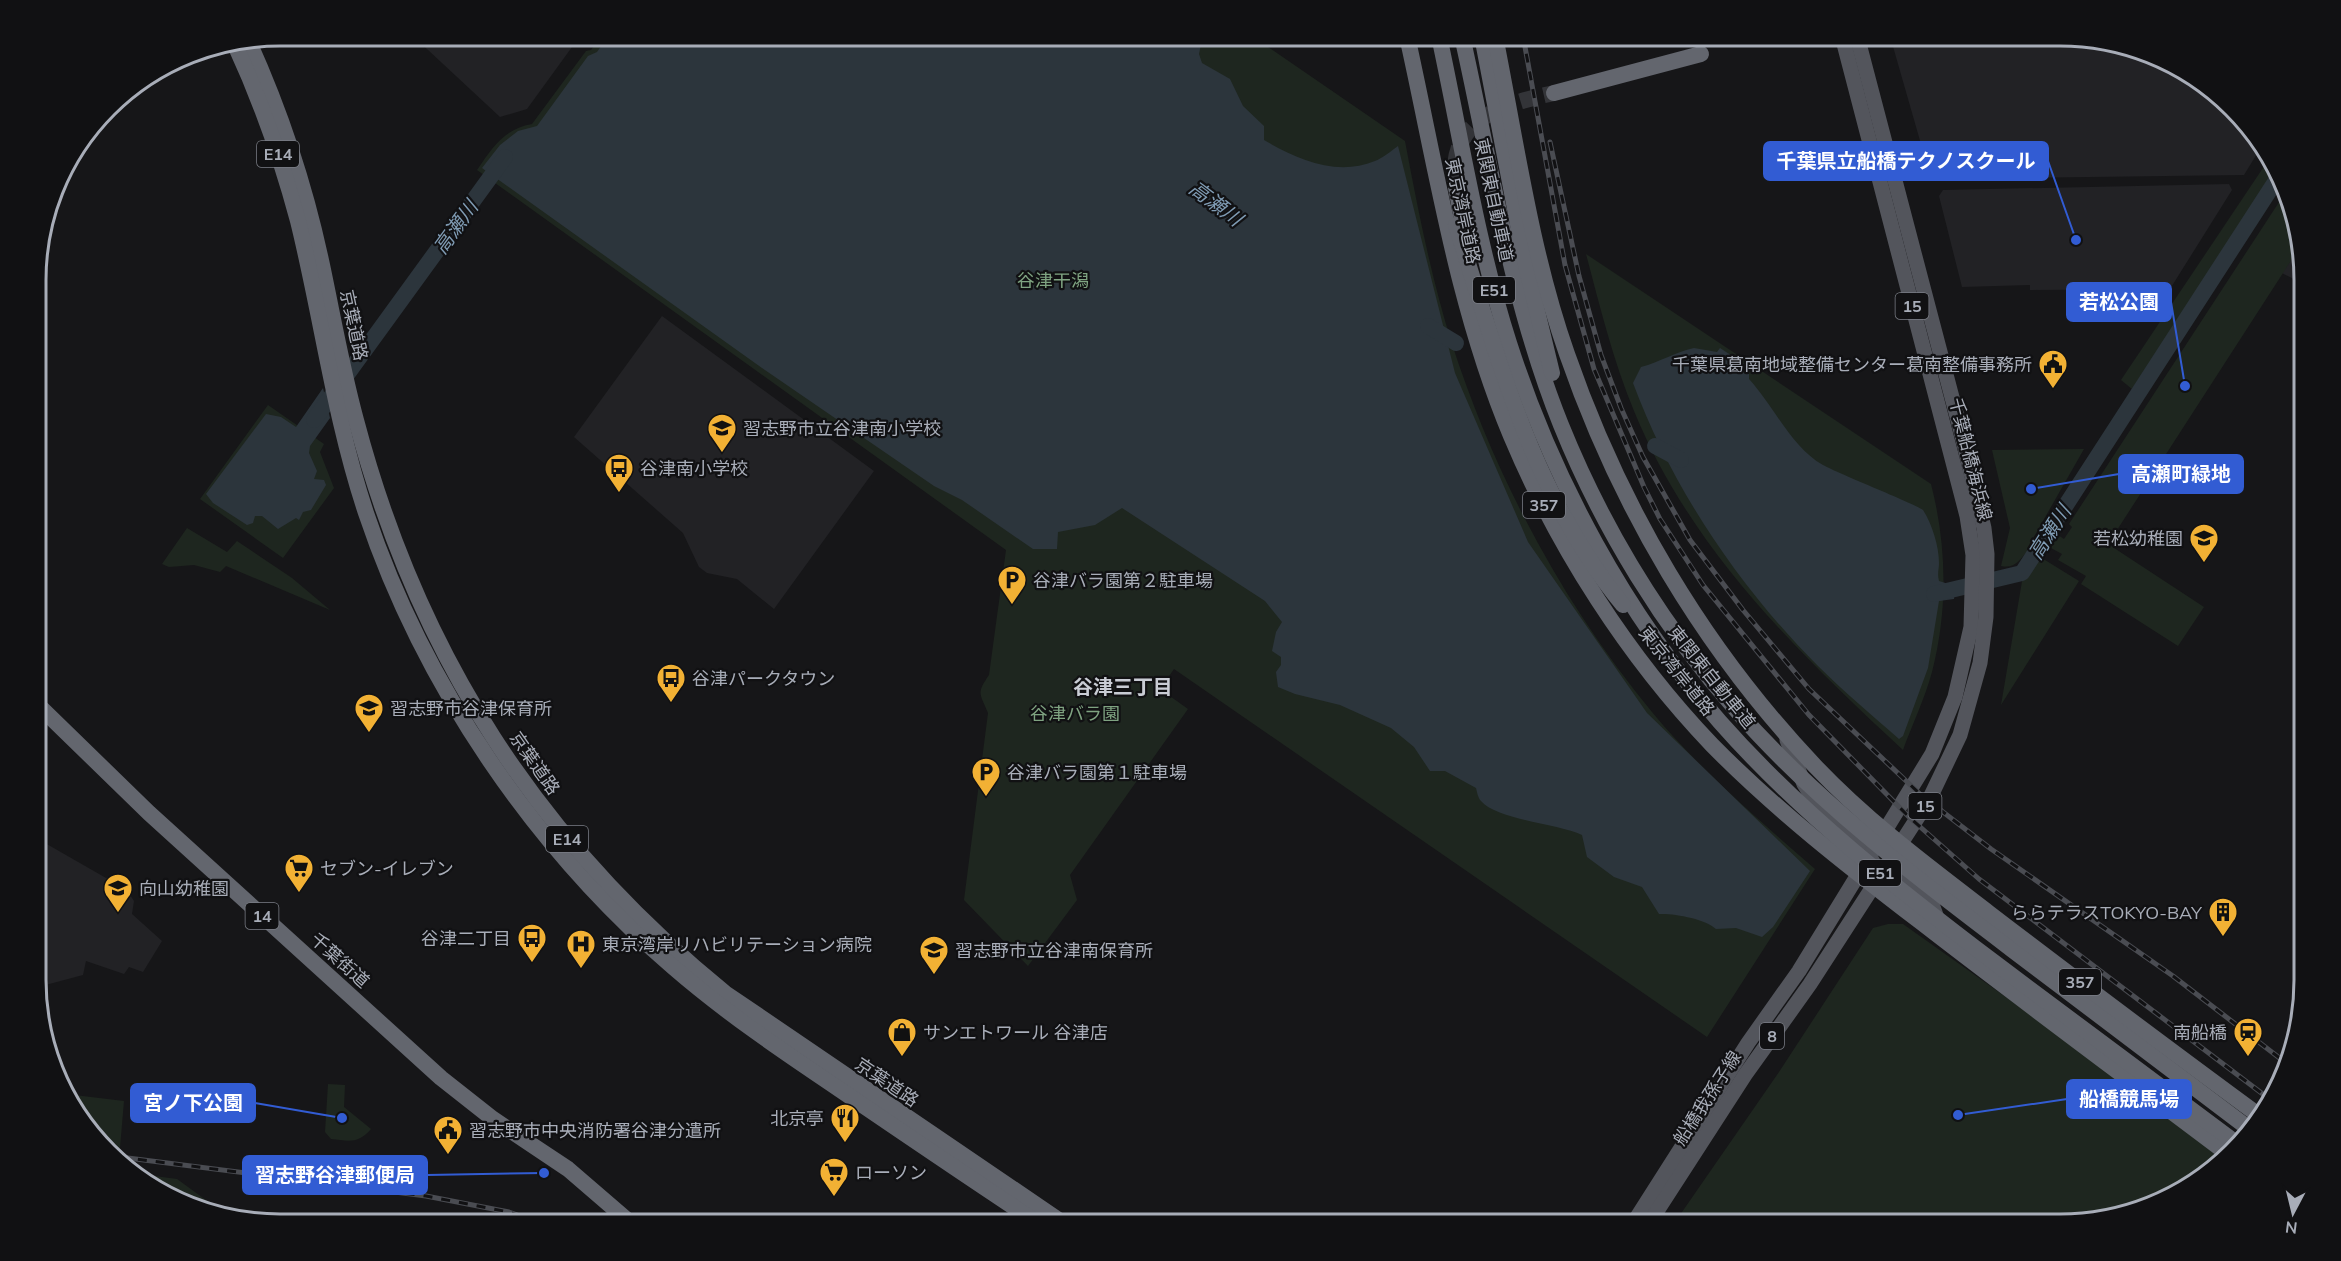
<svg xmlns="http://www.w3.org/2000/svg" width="2341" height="1261" viewBox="0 0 2341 1261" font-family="Mulish,'Noto Sans JP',sans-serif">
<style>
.built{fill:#222225}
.green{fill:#1e261f}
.water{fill:#2c353c}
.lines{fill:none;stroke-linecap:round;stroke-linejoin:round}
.river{stroke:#2c353c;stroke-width:16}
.highway-tunnel{stroke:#333438;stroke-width:16;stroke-dasharray:16 8;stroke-linecap:butt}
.primary{stroke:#53555c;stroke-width:15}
.highway{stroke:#63666e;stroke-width:16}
.rail-casing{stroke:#4a4c52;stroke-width:5}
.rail{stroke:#111113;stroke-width:3;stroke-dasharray:9;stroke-linecap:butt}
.labels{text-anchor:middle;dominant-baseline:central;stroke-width:4.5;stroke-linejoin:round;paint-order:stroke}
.shield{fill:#111113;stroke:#7b7e86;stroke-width:1.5}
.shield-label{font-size:16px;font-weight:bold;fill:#a8adb8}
.street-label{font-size:18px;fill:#a8adb8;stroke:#111113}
.park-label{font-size:18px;fill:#7fa381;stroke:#111113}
.poi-label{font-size:18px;fill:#a8adb8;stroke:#111113;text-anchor:start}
.water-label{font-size:20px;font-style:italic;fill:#7f9bb3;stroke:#111113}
.neighbourhood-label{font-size:20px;font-weight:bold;fill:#c9ccd4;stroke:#111113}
.rim{fill:none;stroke:#a8adb8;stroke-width:3}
.leader{fill:none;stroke:#325cd3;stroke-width:2}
.callout-dot{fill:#325cd3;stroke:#111113;stroke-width:2}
.callout{fill:#325cd3;stroke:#325cd3;stroke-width:2}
.callout-label{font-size:20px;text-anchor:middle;font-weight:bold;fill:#fff}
</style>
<rect width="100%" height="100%" fill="#161618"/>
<!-- built -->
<g class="built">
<polygon points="413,36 580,36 527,109 500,117"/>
<polygon points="1890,36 2061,36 2169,61 2222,97 2263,144 2244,175 1931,179"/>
<polygon points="2229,184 2232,190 2170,289 2030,290 2030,285 1962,287 1939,196 1943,190"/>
<polygon points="2301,245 2303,249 2303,284 2282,273"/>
<polygon points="662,316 874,471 774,609 737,579 707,573 699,567 683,533 574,437"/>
<polygon points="38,839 106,878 116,874 134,901 132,914 162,941 143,972 129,967 124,974 86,961 83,975 38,987"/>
</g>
<!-- green -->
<g class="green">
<path d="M601,36H1252L1405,141C1418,210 1431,277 1452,344C1495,477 1563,604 1652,712C1700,770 1759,820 1815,869L1707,1037L1174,669L1160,689L1188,709L1070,875L1077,900L1028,966L964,900L988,713C980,693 976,694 989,675L1006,550L477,170C493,147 504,129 532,124L586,51L591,50Z"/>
<polygon points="2269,159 2274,173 2132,389 2121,380"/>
<polygon points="2283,196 2301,245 2108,544 2204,607 2178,646 2081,584 2086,576 2058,560 2062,554 2051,548 2058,535 2064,539 2072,527 2069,524"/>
<path d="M1586,254L1931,484C1947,546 1948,610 1932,672C1925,698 1912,725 1903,750C1797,652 1690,548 1634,411C1613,360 1600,307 1586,254Z"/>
<polygon points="268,405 324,444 320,452 334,488 283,558 200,499"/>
<path d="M2084,449L2027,549L2079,581L2001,705L2027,552C2019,560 2015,569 2001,566L2010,528L1992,450Z"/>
<polygon points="187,528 227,552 237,541 292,578 330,610 226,566 220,572 194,565 169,567 162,564"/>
<polygon points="1888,924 1903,924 2100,1064 2226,1158 2196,1184 2139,1212 2077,1224 1673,1225 1779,1072 1873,928"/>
<path d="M328,1084L345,1085L344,1107L371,1129C358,1144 349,1141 331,1139L325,1132Z"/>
<path d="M66,1094L124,1101L120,1148C91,1145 79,1117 66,1094Z"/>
<polygon points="140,1174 177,1179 221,1211 172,1200"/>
</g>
<!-- water -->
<g class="water">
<path d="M608,36H1200L1202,39L1199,54L1202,63L1230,79L1243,106L1264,126V140C1297,159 1336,177 1375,161C1383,158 1391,151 1398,146L1455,373L1528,542L1647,713L1810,871L1773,927L1762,937L1736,928L1716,929C1706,919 1673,913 1659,914L1642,887L1614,877L1587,857L1582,835C1559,824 1497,820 1481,801C1478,798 1477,792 1476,788L1445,771H1430L1414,747L1391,728L1340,705L1295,694L1278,687L1276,672L1281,665V657L1272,651L1276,632L1282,622L1265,601L1122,508L1095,525L1058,532L1057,549H1033L962,500L934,486L762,368L482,168L500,145L518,131L537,126L588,56L597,52Z"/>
<path d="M1694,348L1717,352L1720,348L1749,367V379C1773,405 1792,448 1823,465C1837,473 1920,506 1923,510C1932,524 1939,546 1939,563C1939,569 1937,574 1939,581L1955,586L1954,599L1939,601L1928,668L1903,736L1899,739C1872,715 1844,692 1818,666C1739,587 1672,488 1633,383L1641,367C1660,362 1675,352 1694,348Z"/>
<polygon points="323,388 330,418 310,446 309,453 317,471 314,479 324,480 326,485 311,510 303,512 299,520 296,518 278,529 262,516 255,516 253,523 247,525 213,503 206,494 266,414 281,417 296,427"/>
</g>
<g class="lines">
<!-- river -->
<g class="river">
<polyline points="1428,326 1456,343"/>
<polyline points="314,420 505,157"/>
<polyline points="1655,446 1681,460"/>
<polyline points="1934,594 2022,573 2277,179"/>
</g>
<!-- highway-tunnel -->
<path class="highway-tunnel" d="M1456,187C1446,120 1500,105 1554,93"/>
<!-- primary -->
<g class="primary">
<polyline points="1787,740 1804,784 1816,804 1864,846 1874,864"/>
<polyline points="1889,853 1897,871 1931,901 1939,924"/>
<polyline points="1632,1225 1748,1043 1799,971 1932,754 1955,697 1971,627 1973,555 1967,516 1842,36"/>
<polyline points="1648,1225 1745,1075 1810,984 1929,800 1960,735 1980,663 1986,617 1987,554 1984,528 1964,443 1857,36"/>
</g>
<!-- highway -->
<g class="highway">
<path d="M1407,36C1437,171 1457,307 1511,436C1558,548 1628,657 1712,745C1777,811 1849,867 1922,923C2024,1002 2127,1078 2229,1155"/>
<path d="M1439,36C1461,138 1477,243 1509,343C1553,480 1625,613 1720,722C1802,815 1900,891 1999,966C2079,1026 2160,1086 2240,1146"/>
<path d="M1462,36C1491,166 1511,301 1561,425C1603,529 1664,628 1738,712C1817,802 1915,876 2010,948C2090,1009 2171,1070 2252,1131"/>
<polyline points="1482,36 1525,261 1552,373"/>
<path d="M1495,36C1516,141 1531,252 1567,354C1620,507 1703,648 1815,766C1867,821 1929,867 1989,913C2079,982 2170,1050 2261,1117"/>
<path d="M249,42C281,113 306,189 322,265C333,317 342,369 356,420C418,655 537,840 725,993L1066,1225"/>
<path d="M235,45C261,101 282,161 298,221C322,318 334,417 366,513C424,686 535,848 673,967C726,1013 784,1052 842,1091C908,1136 974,1181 1041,1225"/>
<polyline points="1554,93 1701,54"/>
<polyline points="1456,187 1465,236"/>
<path d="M1456,225C1498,357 1533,496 1623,605"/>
<polyline points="37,704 149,813 441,1078 493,1119 568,1169 633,1225"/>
</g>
<!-- rail casing -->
<g class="rail-casing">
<g id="rail">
<polyline points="1523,36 1565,265 1594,369 1644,487 1660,519 1703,585 1809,715 1909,817 1979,879 2272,1101"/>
<polyline points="1550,142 1579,276 1601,355 1621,408 1643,457 1690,540 1743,610 1809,689 1921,795 1991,849 2173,976 2286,1063"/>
<polyline points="120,1157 426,1196 509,1212 545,1225"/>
</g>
</g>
<!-- rail -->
<use href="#rail" class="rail"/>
</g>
<!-- icons -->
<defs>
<g id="civic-pin" transform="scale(1.5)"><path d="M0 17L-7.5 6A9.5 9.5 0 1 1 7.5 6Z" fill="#f2b134" stroke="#111113"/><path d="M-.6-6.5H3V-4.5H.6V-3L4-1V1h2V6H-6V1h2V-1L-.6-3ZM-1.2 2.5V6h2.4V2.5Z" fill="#111"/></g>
<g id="school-pin" transform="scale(1.5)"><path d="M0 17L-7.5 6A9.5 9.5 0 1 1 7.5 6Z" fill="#f2b134" stroke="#111113"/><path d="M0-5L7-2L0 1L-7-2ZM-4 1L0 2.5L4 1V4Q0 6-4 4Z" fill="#111"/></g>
<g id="bus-pin" transform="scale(1.5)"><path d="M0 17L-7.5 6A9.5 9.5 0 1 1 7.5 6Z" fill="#f2b134" stroke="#111113"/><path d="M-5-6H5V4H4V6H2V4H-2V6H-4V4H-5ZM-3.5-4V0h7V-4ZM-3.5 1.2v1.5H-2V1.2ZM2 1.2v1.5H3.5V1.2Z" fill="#111"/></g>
<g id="parking-pin" transform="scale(1.5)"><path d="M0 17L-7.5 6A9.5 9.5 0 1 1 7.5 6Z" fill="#f2b134" stroke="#111113"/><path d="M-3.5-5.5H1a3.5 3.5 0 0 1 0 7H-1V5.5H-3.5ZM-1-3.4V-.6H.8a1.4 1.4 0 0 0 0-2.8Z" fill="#111"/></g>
<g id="supermarket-pin" transform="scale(1.5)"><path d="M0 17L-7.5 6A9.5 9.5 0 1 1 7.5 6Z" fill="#f2b134" stroke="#111113"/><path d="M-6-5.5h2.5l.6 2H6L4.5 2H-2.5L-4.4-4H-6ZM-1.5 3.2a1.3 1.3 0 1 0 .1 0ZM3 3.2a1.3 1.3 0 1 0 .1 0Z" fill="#111"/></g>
<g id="building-pin" transform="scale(1.5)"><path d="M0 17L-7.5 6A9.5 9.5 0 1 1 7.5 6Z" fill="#f2b134" stroke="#111113"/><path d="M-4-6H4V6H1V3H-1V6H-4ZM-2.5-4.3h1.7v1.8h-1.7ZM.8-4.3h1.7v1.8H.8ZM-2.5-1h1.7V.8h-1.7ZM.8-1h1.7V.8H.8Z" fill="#111"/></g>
<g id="hospital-pin" transform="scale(1.5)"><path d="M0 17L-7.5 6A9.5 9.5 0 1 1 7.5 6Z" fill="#f2b134" stroke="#111113"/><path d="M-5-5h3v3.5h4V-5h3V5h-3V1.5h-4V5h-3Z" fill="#111"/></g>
<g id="shop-pin" transform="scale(1.5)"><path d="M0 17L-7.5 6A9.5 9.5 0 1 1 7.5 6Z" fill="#f2b134" stroke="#111113"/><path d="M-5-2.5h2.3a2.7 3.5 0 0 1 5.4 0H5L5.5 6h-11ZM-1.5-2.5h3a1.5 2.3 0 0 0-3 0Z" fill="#111"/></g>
<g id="station-pin" transform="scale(1.5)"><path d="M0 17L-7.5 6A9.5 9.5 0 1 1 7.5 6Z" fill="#f2b134" stroke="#111113"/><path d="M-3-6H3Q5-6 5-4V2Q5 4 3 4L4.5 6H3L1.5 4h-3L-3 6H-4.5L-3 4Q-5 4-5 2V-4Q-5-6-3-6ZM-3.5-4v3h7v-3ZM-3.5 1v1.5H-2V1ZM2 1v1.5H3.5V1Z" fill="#111"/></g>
<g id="restaurant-pin" transform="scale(1.5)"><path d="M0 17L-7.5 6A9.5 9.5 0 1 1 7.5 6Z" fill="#f2b134" stroke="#111113"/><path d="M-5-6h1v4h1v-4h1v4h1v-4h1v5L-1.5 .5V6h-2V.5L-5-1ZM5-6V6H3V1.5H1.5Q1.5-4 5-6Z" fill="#111"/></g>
</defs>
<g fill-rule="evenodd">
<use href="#civic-pin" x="2053" y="364"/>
<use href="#school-pin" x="722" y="428"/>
<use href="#bus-pin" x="619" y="468"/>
<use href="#school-pin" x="2204" y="538"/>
<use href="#parking-pin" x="1012" y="580"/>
<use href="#bus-pin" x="671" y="678"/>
<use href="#school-pin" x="369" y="708"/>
<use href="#parking-pin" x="986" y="772"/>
<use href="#supermarket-pin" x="299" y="868"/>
<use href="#school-pin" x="118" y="888"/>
<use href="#building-pin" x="2223" y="912"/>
<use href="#bus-pin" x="532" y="938"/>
<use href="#hospital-pin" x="581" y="944"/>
<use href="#school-pin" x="934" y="950"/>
<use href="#shop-pin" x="902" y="1032"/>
<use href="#station-pin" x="2248" y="1032"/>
<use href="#restaurant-pin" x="845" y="1118"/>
<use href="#civic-pin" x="448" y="1130"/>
<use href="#supermarket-pin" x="834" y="1172"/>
</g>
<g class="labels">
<!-- shield labels -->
<g class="shield">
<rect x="257" y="141" width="42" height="26" rx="4.5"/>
<rect x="1473" y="277" width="42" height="26" rx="4.5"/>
<rect x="1895.5" y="293" width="33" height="26" rx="4.5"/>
<rect x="1523" y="492" width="42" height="26" rx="4.5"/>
<rect x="1908.5" y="793" width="33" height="26" rx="4.5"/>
<rect x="546" y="826" width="42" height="26" rx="4.5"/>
<rect x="1859" y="860" width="42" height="26" rx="4.5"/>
<rect x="245.5" y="903" width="33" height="26" rx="4.5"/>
<rect x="2059" y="969" width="42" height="26" rx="4.5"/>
<rect x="1760" y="1023" width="24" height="26" rx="4.5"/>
</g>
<g class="shield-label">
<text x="278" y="154">E14</text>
<text x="1494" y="290">E51</text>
<text x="1912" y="306">15</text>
<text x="1544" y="505">357</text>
<text x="1925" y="806">15</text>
<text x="567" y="839">E14</text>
<text x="1880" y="873">E51</text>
<text x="262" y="916">14</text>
<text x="2080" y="982">357</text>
<text x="1772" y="1036">8</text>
</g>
<!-- street labels -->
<g class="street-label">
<text transform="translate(1494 200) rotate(78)">東関東自動車道</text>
<text transform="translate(1463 211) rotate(78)">東京湾岸道路</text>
<text transform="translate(354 325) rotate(78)">京葉道路</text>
<text transform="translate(1971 459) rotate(76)">千葉船橋海浜線</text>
<text transform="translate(1677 671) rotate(51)">東京湾岸道路</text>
<text transform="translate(1712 677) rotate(51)">東関東自動車道</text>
<text transform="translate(535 763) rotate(55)">京葉道路</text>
<text transform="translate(340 960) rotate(42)">千葉街道</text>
<text transform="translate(887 1082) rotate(34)">京葉道路</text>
<text transform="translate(1707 1098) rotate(-57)">船橋我孫子線</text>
</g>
<!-- park labels -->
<g class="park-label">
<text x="1053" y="280">谷津干潟</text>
<text x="1075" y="713">谷津バラ園</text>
</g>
<!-- poi labels -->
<g class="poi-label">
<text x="2032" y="364" text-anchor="end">千葉県葛南地域整備センター葛南整備事務所</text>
<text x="743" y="428">習志野市立谷津南小学校</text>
<text x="640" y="468">谷津南小学校</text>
<text x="2183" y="538" text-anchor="end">若松幼稚園</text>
<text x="1033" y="580">谷津バラ園第２駐車場</text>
<text x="692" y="678">谷津パークタウン</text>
<text x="390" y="708">習志野市谷津保育所</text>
<text x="1007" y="772">谷津バラ園第１駐車場</text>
<text x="320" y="868">セブン-イレブン</text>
<text x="139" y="888">向山幼稚園</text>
<text x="2202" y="912" text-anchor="end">ららテラスTOKYO-BAY</text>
<text x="511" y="938" text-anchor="end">谷津二丁目</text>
<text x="602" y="944">東京湾岸リハビリテーション病院</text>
<text x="955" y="950">習志野市立谷津南保育所</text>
<text x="923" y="1032">サンエトワール 谷津店</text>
<text x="2227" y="1032" text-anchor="end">南船橋</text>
<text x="824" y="1118" text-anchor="end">北京亭</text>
<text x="469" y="1130">習志野市中央消防署谷津分遣所</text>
<text x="855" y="1172">ローソン</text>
</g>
<!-- water labels -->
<g class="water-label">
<text transform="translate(1216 203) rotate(37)">高瀬川</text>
<text transform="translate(455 227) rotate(-54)">高瀬川</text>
<text transform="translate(2049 532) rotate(-57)">高瀬川</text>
</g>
<!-- neighbourhood labels -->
<g class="neighbourhood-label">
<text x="1123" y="686">谷津三丁目</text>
</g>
</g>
<!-- crop -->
<path d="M0 0H2341V1261H0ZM280 46H2060A234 234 0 0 1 2294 280V980A234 234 0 0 1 2060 1214H280A234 234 0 0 1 46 980V280A234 234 0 0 1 280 46Z" fill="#111113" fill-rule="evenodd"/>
<path class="rim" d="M280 46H2060A234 234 0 0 1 2294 280V980A234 234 0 0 1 2060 1214H280A234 234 0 0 1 46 980V280A234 234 0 0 1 280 46Z"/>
<!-- callouts -->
<path class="leader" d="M2076 240L2048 161M2185 386L2171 302M2031 489L2119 474M1958 1115L2067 1099M342 1118L255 1103M544 1173L427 1175"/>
<g class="callout-dot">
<circle cx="2076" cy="240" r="6"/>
<circle cx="2185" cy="386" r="6"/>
<circle cx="2031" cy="489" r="6"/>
<circle cx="1958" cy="1115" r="6"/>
<circle cx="342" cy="1118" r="6"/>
<circle cx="544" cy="1173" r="6"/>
</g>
<g class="callout">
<rect x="1764" y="142" width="284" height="38" rx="6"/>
<rect x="2067" y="283" width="104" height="38" rx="6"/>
<rect x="2119" y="455" width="124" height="38" rx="6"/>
<rect x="2067" y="1080" width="124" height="38" rx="6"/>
<rect x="131" y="1084" width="124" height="38" rx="6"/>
<rect x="243" y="1156" width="184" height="38" rx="6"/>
</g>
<g class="callout-label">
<text x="1906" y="168">千葉県立船橋テクノスクール</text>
<text x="2119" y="309">若松公園</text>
<text x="2181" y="481">高瀬町緑地</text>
<text x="2129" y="1106">船橋競馬場</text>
<text x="193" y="1110">宮ノ下公園</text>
<text x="335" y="1182">習志野谷津郵便局</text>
</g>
<!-- north arrow -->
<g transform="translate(2293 1213) rotate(187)" stroke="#111113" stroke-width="4.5" paint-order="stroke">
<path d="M0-4.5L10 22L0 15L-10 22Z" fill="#a8adb8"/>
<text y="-9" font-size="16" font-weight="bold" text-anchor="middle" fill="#a8adb8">N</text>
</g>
</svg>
